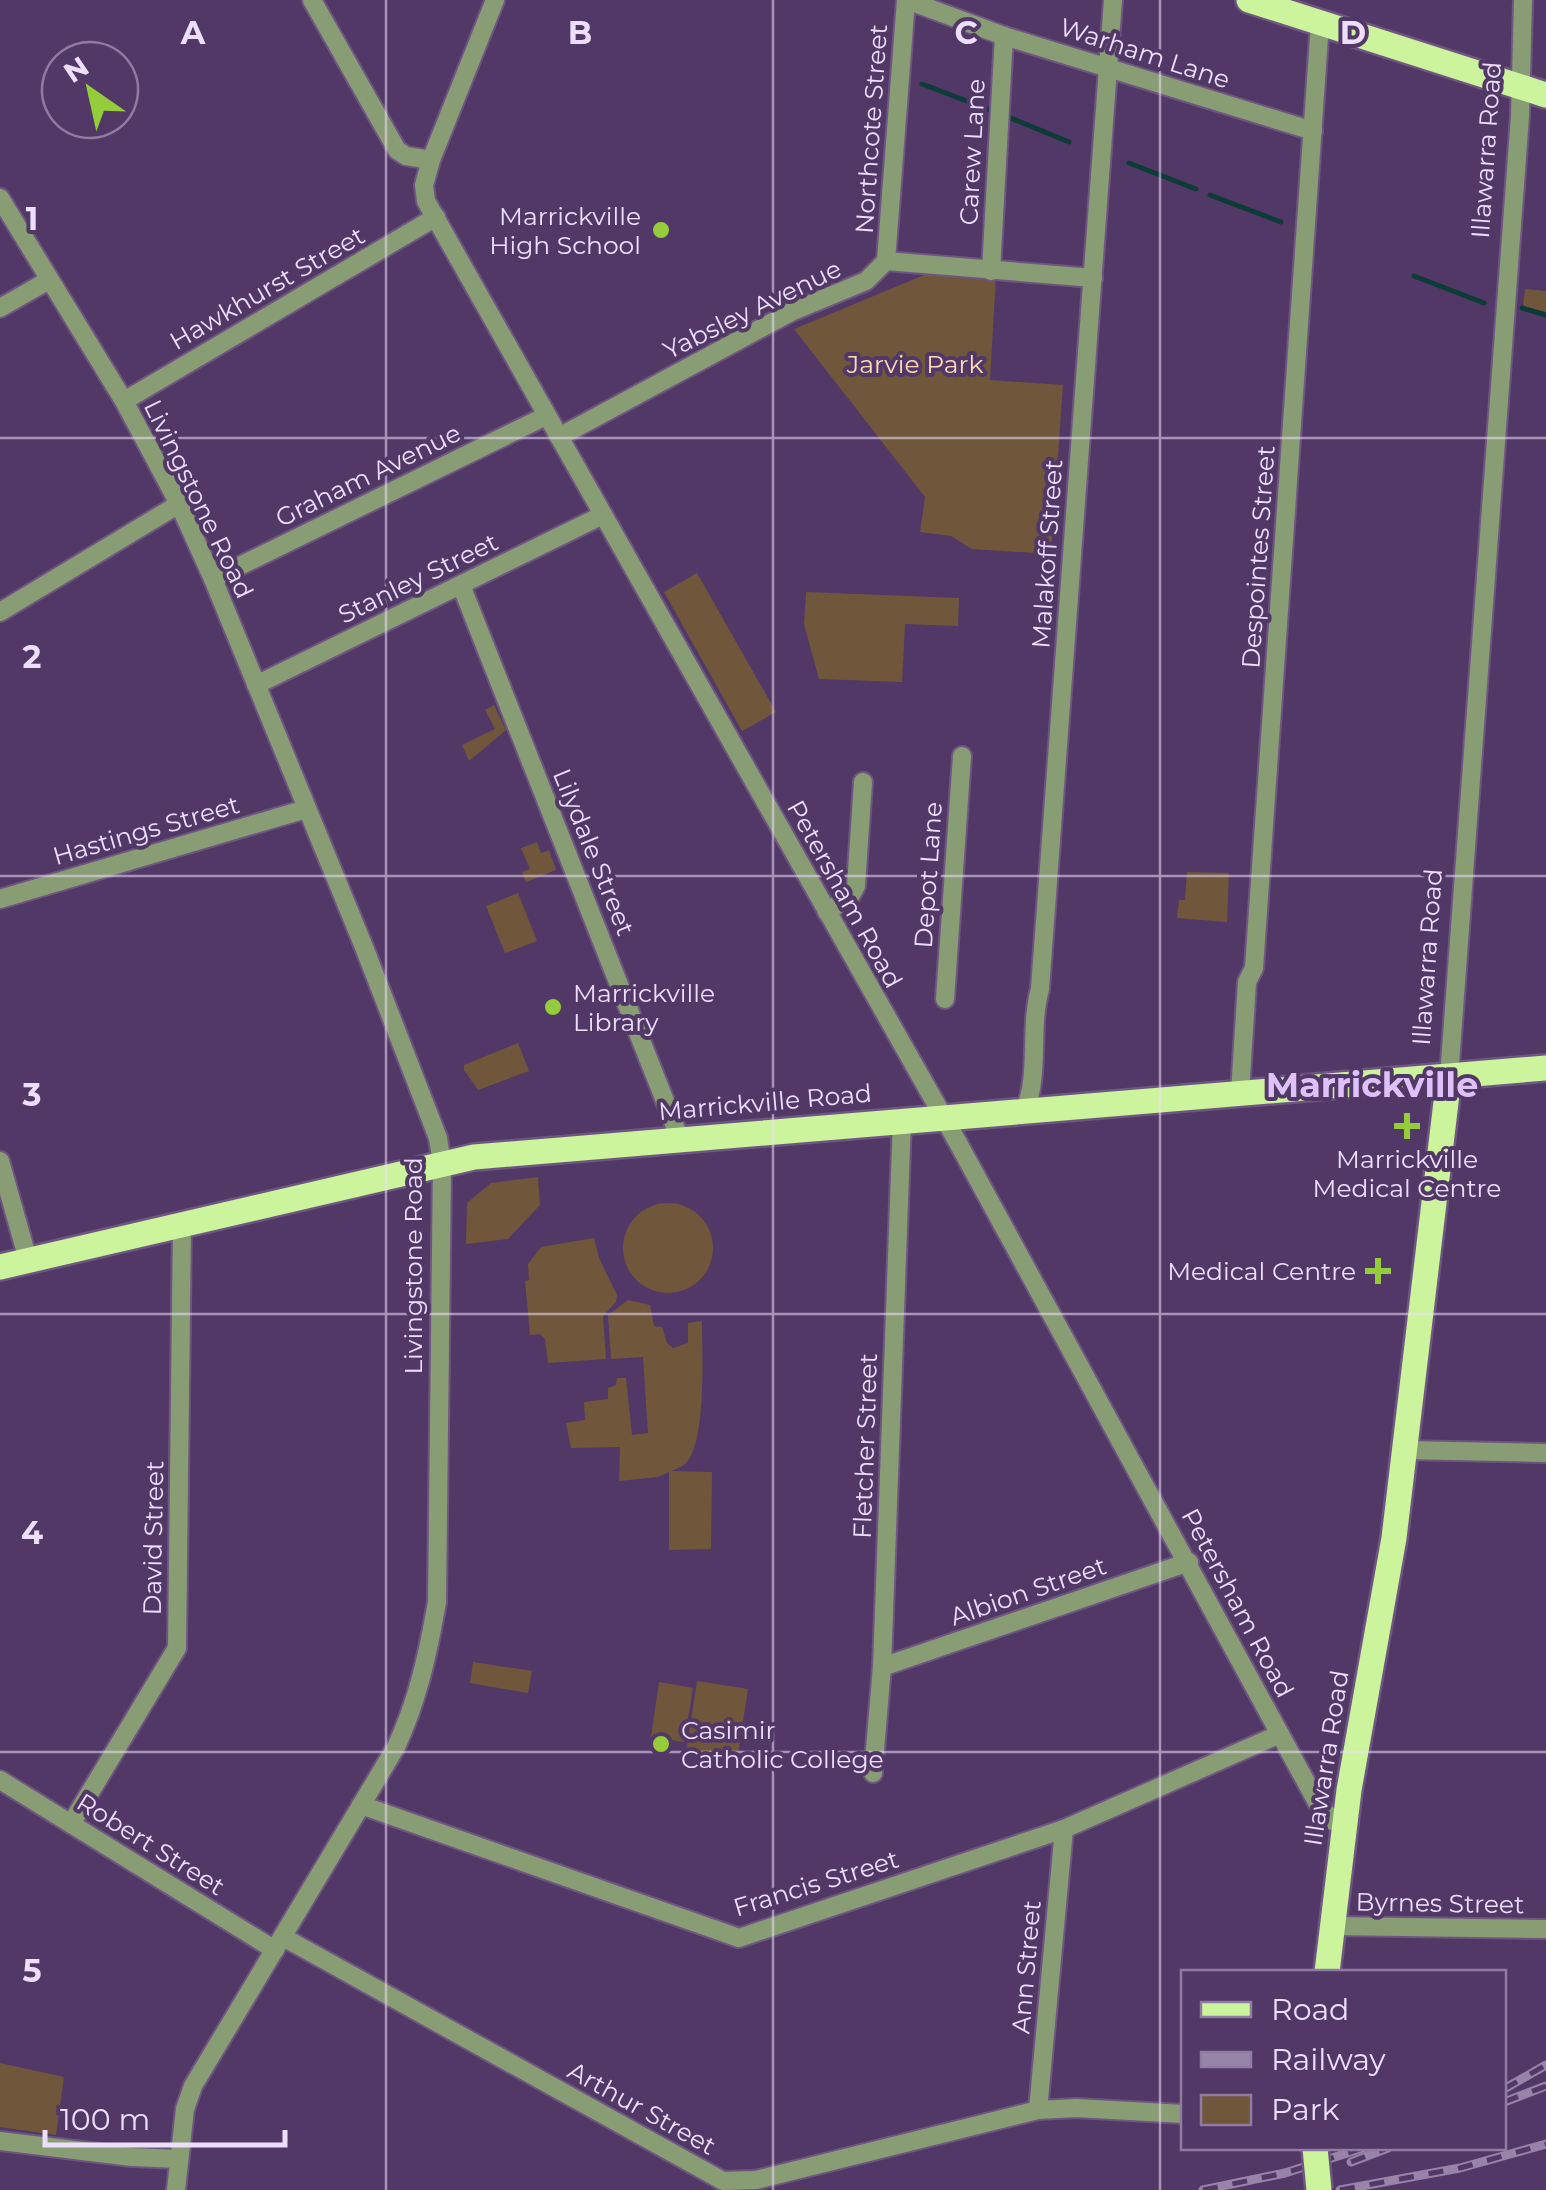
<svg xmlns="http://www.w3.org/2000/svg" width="1546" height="2190" viewBox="0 0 1546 2190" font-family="Montserrat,sans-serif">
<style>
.green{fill:#70573c}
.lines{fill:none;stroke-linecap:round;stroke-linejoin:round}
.stream{stroke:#0d3b38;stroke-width:5}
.minor-casing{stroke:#6e5681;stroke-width:22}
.major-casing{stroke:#6e5681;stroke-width:30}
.minor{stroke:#899d74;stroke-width:18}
.major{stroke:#ccf49d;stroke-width:25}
.rail-casing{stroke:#9883a9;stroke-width:9}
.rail{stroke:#523866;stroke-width:5;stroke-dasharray:15;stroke-linecap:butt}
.major-bridge-casing{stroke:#6e5681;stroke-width:30;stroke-linecap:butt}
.major-bridge{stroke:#ccf49d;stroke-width:25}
.grid{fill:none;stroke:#eddffb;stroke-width:2.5;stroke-opacity:0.55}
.poi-dot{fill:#94cc3c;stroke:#523866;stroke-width:4}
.labels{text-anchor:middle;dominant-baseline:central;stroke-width:8;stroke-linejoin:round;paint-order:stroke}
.street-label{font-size:25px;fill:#eddffb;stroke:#523866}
.poi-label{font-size:25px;fill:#eddffb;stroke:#523866;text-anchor:end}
.park-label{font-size:25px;fill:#ffdab2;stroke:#523866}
.district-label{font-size:35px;font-weight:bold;fill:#dec1f8;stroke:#523866}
.grid-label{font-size:32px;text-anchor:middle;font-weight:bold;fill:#eddffb;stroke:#523866;stroke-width:8;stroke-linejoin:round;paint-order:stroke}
</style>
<rect width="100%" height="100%" fill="#523866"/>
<!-- green -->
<g class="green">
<polygon points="934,271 996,277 990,380 1063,385 1051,554 972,549 951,536 920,532 925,497 794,329"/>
<polygon points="1525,289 1546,291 1546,312 1523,306"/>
<polygon points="697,573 776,712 742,731 664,592"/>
<polygon points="806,592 959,598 958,626 905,624 902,682 819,679 804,624"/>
<polygon points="494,705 506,730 469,761 462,745 495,729 485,710"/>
<polygon points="537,842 541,853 549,850 556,870 526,882 522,872 530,869 521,848"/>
<polygon points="1187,872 1229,873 1227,922 1177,918 1179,900 1185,900"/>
<polygon points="518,893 537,941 505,953 486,906"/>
<polygon points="518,1043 529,1071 478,1090 464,1070 464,1065"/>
<polygon points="538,1177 540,1205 508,1239 466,1244 467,1203 491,1183"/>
<circle cx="668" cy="1248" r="45"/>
<polygon points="594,1238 599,1258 617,1295 616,1302 603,1316 606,1359 548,1363 545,1339 540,1334 530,1335 525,1281 529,1280 528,1264 541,1247"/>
<path d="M628,1300L650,1305L654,1326L662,1327L667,1343L673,1348L688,1343V1323L702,1321C702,1351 707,1444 685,1464C681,1467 676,1469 671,1471L712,1472L711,1549L669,1550V1472L658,1477L619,1481L620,1447L571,1448L566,1423L585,1420L584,1402L608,1399V1388L616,1385L617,1378H626L632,1435L648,1433L643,1357L611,1359L608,1315Z"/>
<polygon points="473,1662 532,1671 528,1693 470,1683"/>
<polygon points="697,1681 748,1689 737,1760 686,1752"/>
<polygon points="659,1682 693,1688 684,1742 651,1737"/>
<polygon points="0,2063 64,2077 56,2135 0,2127"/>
</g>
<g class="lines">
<!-- stream -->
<g class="stream">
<polyline points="922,84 993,111"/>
<polyline points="1006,116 1069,142"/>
<polyline points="1129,163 1196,189"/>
<polyline points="1210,195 1281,222"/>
<polyline points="1414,276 1484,303"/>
<polyline points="1522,308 1546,315"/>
</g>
<!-- minor casing -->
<g class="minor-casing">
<g id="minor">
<polyline points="312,0 397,150 406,156 431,160"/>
<polyline points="495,0 431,160 424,185 426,201 957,1141 1318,1804 1333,1821 1345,1827"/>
<polyline points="907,0 1004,36 1313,131"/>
<path d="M0,198L124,401L179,504L213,579L364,947L438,1138L442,1164L437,1602C428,1653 418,1700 396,1747L193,2086L185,2109L176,2190"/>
<polyline points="886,261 906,0"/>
<polyline points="886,261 1093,278"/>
<polyline points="991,271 1004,36"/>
<polyline points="0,308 49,280"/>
<polyline points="124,401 436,217"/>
<polyline points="559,437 791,312 866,281 886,261"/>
<polyline points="213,579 546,416"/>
<polyline points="461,585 680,1139"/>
<polyline points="0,612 179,504"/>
<polyline points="256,685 603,515"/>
<polyline points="0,899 306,809"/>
<polyline points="827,912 851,895 856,886 863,782"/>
<polyline points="945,999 962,756"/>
<polyline points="1449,1077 1520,116 1523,0"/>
<polyline points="1240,1093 1247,982 1254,968 1320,23"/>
<path d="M1025,1110C1040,1073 1029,1028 1040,989L1113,0"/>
<polyline points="0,1161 28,1260"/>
<polyline points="1404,1450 1546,1453"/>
<polyline points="882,1667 1189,1562"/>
<polyline points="873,1773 882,1667 902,1120"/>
<polyline points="0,1780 275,1950"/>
<polyline points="361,1805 739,1938 1064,1829 1280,1734"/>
<polyline points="71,1824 177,1648 182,1224"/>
<polyline points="1332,1926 1546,1929"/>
<polyline points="283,1937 723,2181 756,2180 1038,2110 1076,2108 1184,2114"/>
<polyline points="1038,2110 1064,1829"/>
<polyline points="0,2141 132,2157 178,2159"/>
</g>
</g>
<!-- major casing -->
<g class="major-casing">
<g id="major">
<polyline points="1249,0 1546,95"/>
<polyline points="0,1267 474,1157 1546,1068"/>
<polyline points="1327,1972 1349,1790 1394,1538 1449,1077"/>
</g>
</g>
<!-- minor -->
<use href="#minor" class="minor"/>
<!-- major -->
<use href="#major" class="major"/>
<!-- rail casing -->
<g class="rail-casing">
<g id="rail">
<polyline points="1504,2089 1546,2065"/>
<polyline points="1504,2102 1546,2086"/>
<polyline points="1351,2162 1388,2148"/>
<polyline points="1203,2190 1285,2173 1363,2148"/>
<polyline points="1340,2190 1460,2168 1546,2144"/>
</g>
</g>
<!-- rail -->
<use href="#rail" class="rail"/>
<!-- major-bridge casing -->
<g class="major-bridge-casing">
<polyline id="major-bridge" points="1315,2148 1319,2190"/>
</g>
<!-- major-bridge -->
<use href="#major-bridge" class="major-bridge"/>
</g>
<!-- grid -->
<path class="grid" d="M386,0V2190M773,0V2190M1160,0V2190M0,438H1546M0,876H1546M0,1314H1546M0,1752H1546"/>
<!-- markers -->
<g class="poi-dot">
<circle cx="661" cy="230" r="10"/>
<circle cx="553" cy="1007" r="10"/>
<path d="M1402 1111h10v10h10v10h-10v10h-10v-10h-10v-10h10z"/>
<path d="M1373 1256h10v10h10v10h-10v10h-10v-10h-10v-10h10z"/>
<circle cx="661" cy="1744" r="10"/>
</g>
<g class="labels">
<!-- street labels -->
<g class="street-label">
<text transform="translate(1145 53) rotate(18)">Warham Lane</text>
<text transform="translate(871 129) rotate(-86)">Northcote Street</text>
<text transform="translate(1486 150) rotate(-86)">Illawarra Road</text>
<text transform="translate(972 152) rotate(-87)">Carew Lane</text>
<text transform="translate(267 288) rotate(-30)">Hawkhurst Street</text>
<text transform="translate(752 309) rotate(-26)">Yabsley Avenue</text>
<text transform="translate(368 475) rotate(-26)">Graham Avenue</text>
<text transform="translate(199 499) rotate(64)">Livingstone Road</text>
<text transform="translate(1047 554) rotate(-86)">Malakoff Street</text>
<text transform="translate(1258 557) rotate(-86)">Despointes Street</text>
<text transform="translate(418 578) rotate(-26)">Stanley Street</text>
<text transform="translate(146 830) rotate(-16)">Hastings Street</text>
<text transform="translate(594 852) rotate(68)">Lilydale Street</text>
<text transform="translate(928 875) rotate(-86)">Depot Lane</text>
<text transform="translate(845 894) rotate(61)">Petersham Road</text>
<text transform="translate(1427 957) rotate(-86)">Illawarra Road</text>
<text transform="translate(765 1102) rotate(-5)">Marrickville Road</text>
<text transform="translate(413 1266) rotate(-90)">Livingstone Road</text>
<text transform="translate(865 1446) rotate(-88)">Fletcher Street</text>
<text transform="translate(153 1538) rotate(-89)">David Street</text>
<text transform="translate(1028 1591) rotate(-19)">Albion Street</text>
<text transform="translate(1238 1603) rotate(62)">Petersham Road</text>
<text transform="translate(1326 1758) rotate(-81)">Illawarra Road</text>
<text transform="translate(151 1844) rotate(32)">Robert Street</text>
<text transform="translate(816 1883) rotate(-17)">Francis Street</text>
<text transform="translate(1440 1903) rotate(1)">Byrnes Street</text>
<text transform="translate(1026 1967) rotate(-85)">Ann Street</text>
<text transform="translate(642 2108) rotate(29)">Arthur Street</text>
</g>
<!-- poi labels -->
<g class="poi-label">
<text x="641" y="216">Marrickville<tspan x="641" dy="29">High School</tspan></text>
<text x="573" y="993" text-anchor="start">Marrickville<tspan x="573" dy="29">Library</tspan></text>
<text x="1407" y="1159" text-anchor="middle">Marrickville<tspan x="1407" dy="29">Medical Centre</tspan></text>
<text x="1356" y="1271">Medical Centre</text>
<text x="681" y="1730" text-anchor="start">Casimir<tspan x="681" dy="29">Catholic College</tspan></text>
</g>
<!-- park labels -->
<g class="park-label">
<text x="915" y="364">Jarvie Park</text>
</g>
<!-- district labels -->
<g class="district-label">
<text x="1372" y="1084">Marrickville</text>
</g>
</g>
<g class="grid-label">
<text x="193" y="44">A</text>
<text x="580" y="44">B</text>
<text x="966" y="44">C</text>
<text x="1353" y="44">D</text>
<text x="32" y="230">1</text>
<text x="32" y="668">2</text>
<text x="32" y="1106">3</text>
<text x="32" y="1544">4</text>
<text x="32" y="1982">5</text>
</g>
<!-- legend -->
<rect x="1181" y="1970" width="325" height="180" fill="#523866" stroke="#907ba2" stroke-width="2.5"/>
<rect x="1201" y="2002" width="50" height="15" fill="#ccf49d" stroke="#907ba2" stroke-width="2.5"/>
<text x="1271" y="2020" font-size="30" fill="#eddffb">Road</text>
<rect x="1201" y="2052" width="50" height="15" fill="#9883a9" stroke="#907ba2" stroke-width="2.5"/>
<text x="1271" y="2070" font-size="30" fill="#eddffb">Railway</text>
<rect x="1201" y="2095" width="50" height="30" fill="#70573c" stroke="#907ba2" stroke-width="2.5"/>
<text x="1271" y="2120" font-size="30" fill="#eddffb">Park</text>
<!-- north arrow -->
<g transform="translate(90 90) rotate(326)"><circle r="48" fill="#523866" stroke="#907ba2" stroke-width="2.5"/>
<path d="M0-8L18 38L0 25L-18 38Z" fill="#94cc3c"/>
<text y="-15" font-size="28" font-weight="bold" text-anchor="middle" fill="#eddffb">N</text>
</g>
<!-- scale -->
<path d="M45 2130v15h240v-15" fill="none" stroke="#eddffb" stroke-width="5"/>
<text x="60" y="2130" font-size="30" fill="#eddffb" stroke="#523866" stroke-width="8" paint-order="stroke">100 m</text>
</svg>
